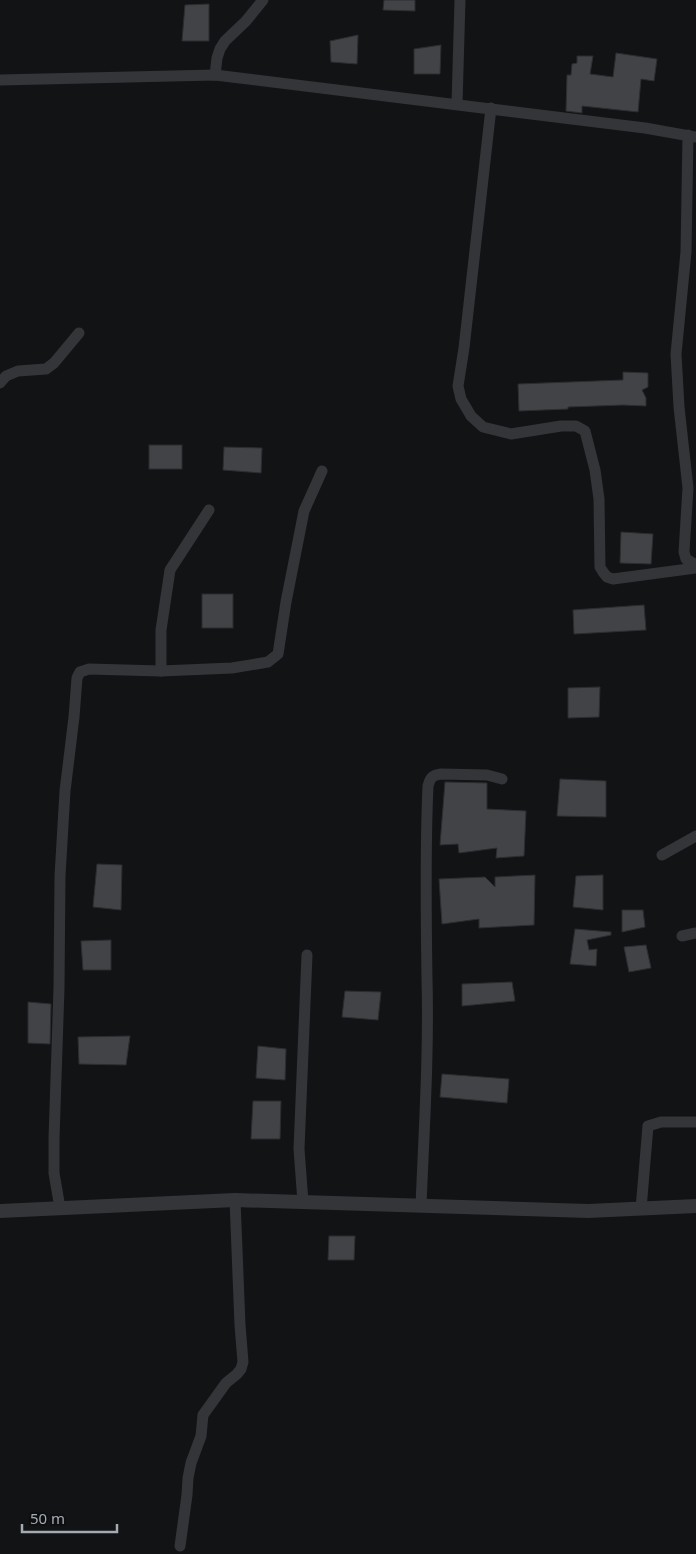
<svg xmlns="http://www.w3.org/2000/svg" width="696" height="1554" viewBox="0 0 696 1554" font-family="'Noto Sans',sans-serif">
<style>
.building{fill:#414347;stroke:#2d2d30}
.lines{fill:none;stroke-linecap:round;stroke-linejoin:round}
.minor{stroke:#343539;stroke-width:11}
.tertiary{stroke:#343539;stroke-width:14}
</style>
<rect width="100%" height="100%" fill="#121314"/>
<!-- building -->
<g class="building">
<polygon points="384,0 415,0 415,11 383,10"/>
<polygon points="209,4 209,41 182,41 185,5"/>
<polygon points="358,35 357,64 331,62 330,41"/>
<polygon points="441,45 440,74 414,74 414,49"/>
<polygon points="616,53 657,59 654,81 641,79 638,112 582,106 582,113 566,111 567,75 571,75 572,64 577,63 577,56 593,56 590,74 613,77"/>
<polygon points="623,372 648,373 648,387 642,390 646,398 646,406 623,405 568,407 568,409 519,411 518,384 623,380"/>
<rect x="149" y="445" width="33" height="24"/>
<polygon points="224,447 262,448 261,473 223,470"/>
<polygon points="621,532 653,534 651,564 620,563"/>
<rect x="202" y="594" width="31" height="34"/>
<polygon points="644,605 646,630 574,634 573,610"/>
<polygon points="600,687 599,717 568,718 568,688"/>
<polygon points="560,779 606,781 606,817 557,816"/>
<polygon points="445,782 487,783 487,809 526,811 524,856 496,858 497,848 459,853 458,844 440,845"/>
<polygon points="97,864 122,865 121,910 93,907"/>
<polygon points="535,875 534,925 479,928 479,919 442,924 439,879 485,877 495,887 495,877"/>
<polygon points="603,875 603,910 573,907 576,876"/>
<polygon points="622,910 643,910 645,927 622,932"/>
<polygon points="575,929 611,932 611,935 587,940 589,950 597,949 596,966 570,964"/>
<polygon points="111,940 111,970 83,970 81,941"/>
<polygon points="646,945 651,968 629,972 624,947"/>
<polygon points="512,982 515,1001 462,1006 462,984"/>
<polygon points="345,991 381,992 378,1020 342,1017"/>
<polygon points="28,1002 51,1004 50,1044 28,1043"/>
<polygon points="130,1036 126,1065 79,1064 78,1037"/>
<polygon points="258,1046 286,1049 285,1080 256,1078"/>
<polygon points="442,1074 509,1079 507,1103 440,1097"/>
<polygon points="253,1101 281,1101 280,1139 251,1139"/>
<polygon points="329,1236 355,1236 354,1260 328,1260"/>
</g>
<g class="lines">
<!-- minor -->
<g class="minor">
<polyline points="215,75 217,58 220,49 225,41 246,21 263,0"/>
<polyline points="0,80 215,75 645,128 696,137"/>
<polyline points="457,104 460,0"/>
<polyline points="491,108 464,348 458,386 461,399 471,416 483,427 511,434 561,426 576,426 585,431 595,470 599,499 600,567 603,572 607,577 613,579 696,568"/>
<polyline points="688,135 686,252 676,354 679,407 688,488 684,552 686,559 696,565"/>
<polyline points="0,383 6,376 18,371 46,369 54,363 79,333"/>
<polyline points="161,671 161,630 170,570 209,510"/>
<polyline points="662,855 696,836"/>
<polyline points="682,936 696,933"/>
<polyline points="303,1202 299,1149 307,955"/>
<path d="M421,1206C424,1130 429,1054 427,979C426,914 425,850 428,786C430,778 432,775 441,774L487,775L502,779"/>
<polyline points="60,1208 54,1173 54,1139 59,988 60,876 65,791 74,717 77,678 80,672 89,669 161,671 232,668 268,662 278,654 286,602 304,511 322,471"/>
<polyline points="641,1209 648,1126 661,1122 696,1122"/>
<polyline points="180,1546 187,1495 188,1478 191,1463 201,1436 203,1415 226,1383 237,1374 241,1369 243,1362 240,1325 235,1200"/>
</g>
<!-- tertiary -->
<polyline class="tertiary" points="0,1211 235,1200 588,1211 696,1206"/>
</g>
<!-- scale -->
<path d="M22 1524v8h95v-8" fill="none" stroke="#a5abb4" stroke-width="2.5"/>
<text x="30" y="1524" font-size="15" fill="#a5abb4" stroke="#0d0e0f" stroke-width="4" paint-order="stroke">50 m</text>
</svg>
